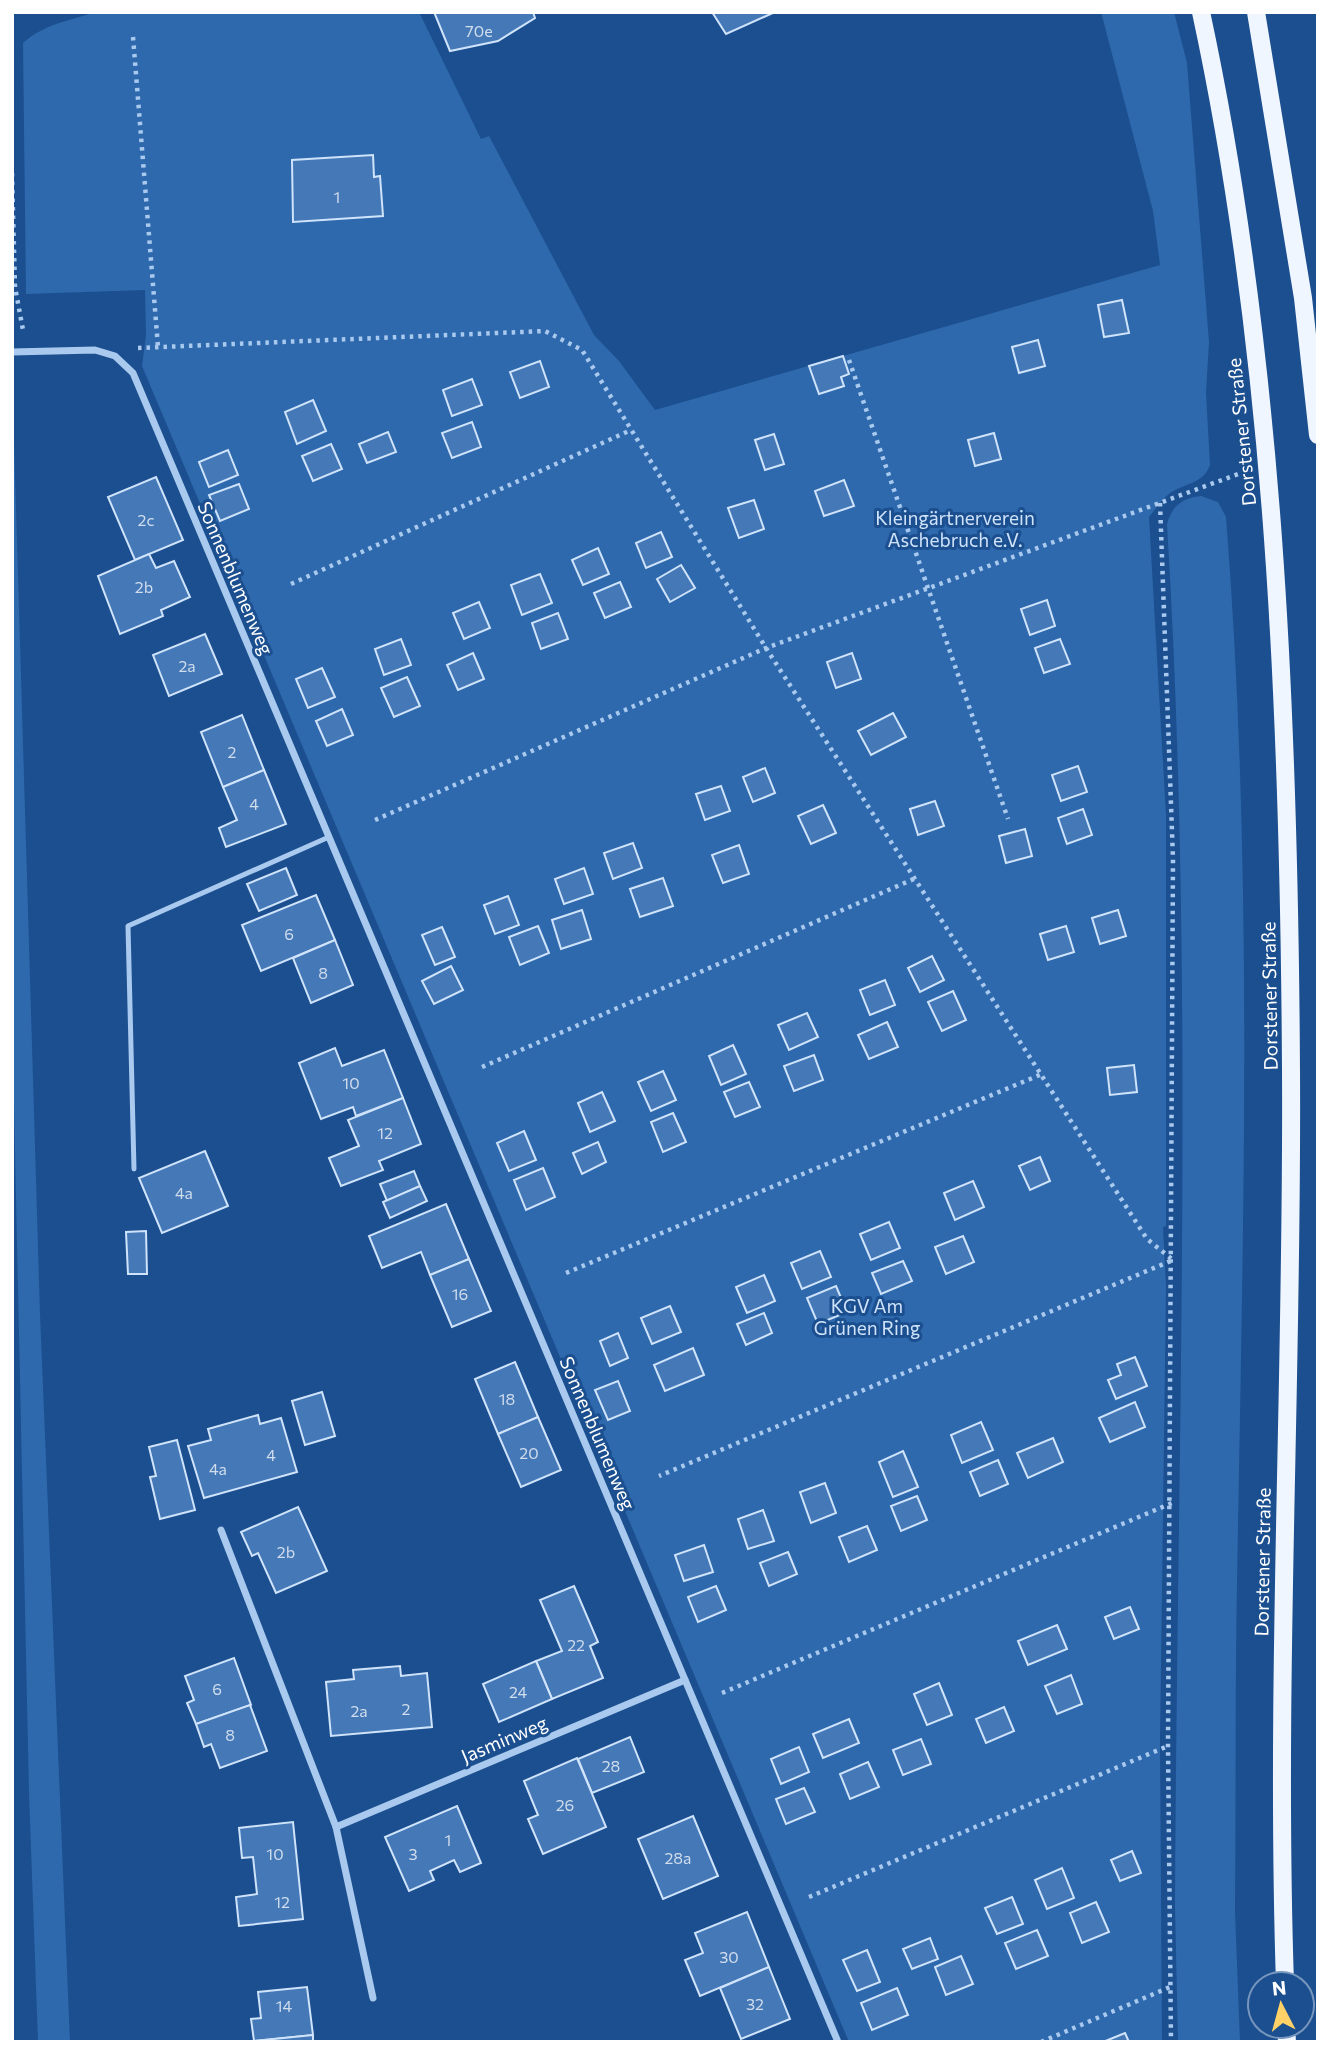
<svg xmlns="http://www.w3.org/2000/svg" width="1330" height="2054" viewBox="0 0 1330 2054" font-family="Commissioner,sans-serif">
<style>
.green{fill:#2e69ad}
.building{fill:#4478b7;stroke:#cfe3fa;stroke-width:2}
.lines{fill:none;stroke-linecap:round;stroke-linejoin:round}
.path{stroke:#a9c9ee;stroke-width:4.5;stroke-dasharray:3.5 5;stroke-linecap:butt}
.lane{stroke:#a9c9ee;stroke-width:5}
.street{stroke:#a9c9ee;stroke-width:7}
.primary{stroke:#f0f6ff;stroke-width:18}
.labels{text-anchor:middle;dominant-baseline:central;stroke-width:6;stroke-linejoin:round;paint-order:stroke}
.number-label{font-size:16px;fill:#d0dded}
.street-label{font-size:19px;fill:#fff;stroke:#1b4f8f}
.park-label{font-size:19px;fill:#cfe3fa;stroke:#1b4f8f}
</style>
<rect width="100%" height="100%" fill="#1b4f8f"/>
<!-- green -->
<g class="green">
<path d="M95,12H419L481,139L489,136L594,335L619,361L655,410L1160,265L1153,211L1101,12H1174L1187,63L1209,342L1206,393L1210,465C1203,485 1183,483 1169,494C1161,500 1155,510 1149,517L1166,815V1226L1163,1227L1166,1287L1160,1743L1162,2042H849L142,366L146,335L145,290L26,294L23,43C46,23 67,22 95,12Z"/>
<polygon points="12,374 40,1314 70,2042 38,2042 29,1793 12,1012"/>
<path d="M1201,496L1218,502L1226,517C1254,872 1243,1226 1237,1582C1235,1691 1236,1801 1235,1911L1240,2042H1178L1175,1905C1177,1444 1195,984 1167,524C1172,506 1182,498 1201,496Z"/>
</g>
<!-- building -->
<g class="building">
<polygon points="434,12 533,12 535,18 498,41 450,51"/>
<polygon points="712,12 775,12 726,34"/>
<polygon points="373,155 374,177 380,176 383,216 293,222 292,160"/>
<polygon points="1122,300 1129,333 1104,337 1098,305"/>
<polygon points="1038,340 1045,366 1019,373 1012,347"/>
<polygon points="843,356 849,374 841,377 844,386 819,394 809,366"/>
<polygon points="540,361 549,387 520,398 510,372"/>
<polygon points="472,379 482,405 452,416 443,390"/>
<polygon points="313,400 326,431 297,444 285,412"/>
<polygon points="472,422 481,447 452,458 442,433"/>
<polygon points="388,432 396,452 367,463 359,444"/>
<polygon points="994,433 1001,459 975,466 968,440"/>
<polygon points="774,434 784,464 765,470 755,440"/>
<polygon points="331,444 342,469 313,481 302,456"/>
<polygon points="228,450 238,475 209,487 199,462"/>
<polygon points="156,477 183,540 135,560 108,497"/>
<polygon points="844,480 854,506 824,516 815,491"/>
<polygon points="239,484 249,509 220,521 209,495"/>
<polygon points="754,500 764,529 739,538 728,508"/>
<polygon points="661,532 672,557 646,568 636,543"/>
<polygon points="598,548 609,574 583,585 572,560"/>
<polygon points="149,554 156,568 174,561 190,597 161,610 163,616 120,634 98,576"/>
<polygon points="681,565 695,588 670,602 657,579"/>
<polygon points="540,574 552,603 522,615 511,585"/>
<polygon points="620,582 631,607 605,618 594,593"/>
<polygon points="1047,600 1055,626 1030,635 1021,609"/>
<polygon points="479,602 490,628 464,639 453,613"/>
<polygon points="558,613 568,639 541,649 532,623"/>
<polygon points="205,634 222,674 169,696 153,655"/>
<polygon points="401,639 411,665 384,675 375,649"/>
<polygon points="1060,639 1070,664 1044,673 1035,648"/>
<polygon points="473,653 484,679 458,690 447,665"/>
<polygon points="852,653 861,679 836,688 827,662"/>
<polygon points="322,668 335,697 308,708 296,679"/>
<polygon points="407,677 420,706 394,717 381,688"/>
<polygon points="342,709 353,735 327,746 316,721"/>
<polygon points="893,713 906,737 871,755 858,731"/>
<polygon points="242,715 264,770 223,787 201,732"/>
<polygon points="1078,766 1087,792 1061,801 1052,775"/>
<polygon points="765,768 775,793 753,802 743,777"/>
<polygon points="264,770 286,824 226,847 219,828 237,820 223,787"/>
<polygon points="721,786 730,811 705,820 696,794"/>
<polygon points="935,801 944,826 918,835 910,809"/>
<polygon points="823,805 836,833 811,844 798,816"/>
<polygon points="1083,809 1092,835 1067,844 1058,818"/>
<polygon points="1025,829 1032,856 1006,863 999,836"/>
<polygon points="633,843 642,868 613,879 604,853"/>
<polygon points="739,845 749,874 723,883 712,855"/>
<polygon points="286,868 297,895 259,911 247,884"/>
<polygon points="584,868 593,894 564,904 555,879"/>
<polygon points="663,878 673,906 640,917 630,889"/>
<polygon points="316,895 335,940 261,971 242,925"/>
<polygon points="508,896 519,925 495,934 484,905"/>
<polygon points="582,910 591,939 561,949 552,920"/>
<polygon points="1118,910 1126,936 1100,944 1092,918"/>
<polygon points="538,926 549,953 520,965 509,937"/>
<polygon points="1066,926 1074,952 1048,960 1040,934"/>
<polygon points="442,927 455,957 435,965 422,935"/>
<polygon points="335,940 353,985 311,1003 293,958"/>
<polygon points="932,956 944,980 920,992 908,968"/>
<polygon points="451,966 463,990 434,1004 422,981"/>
<polygon points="885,980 895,1005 870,1015 860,990"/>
<polygon points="953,991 966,1020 942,1031 928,1002"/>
<polygon points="807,1013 818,1037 789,1050 778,1025"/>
<polygon points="887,1022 898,1047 869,1059 858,1035"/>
<polygon points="733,1045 746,1074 721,1085 709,1056"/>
<polygon points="335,1048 342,1066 384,1050 403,1098 356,1116 353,1107 321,1119 299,1063"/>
<polygon points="814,1055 823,1080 794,1091 784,1066"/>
<polygon points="1134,1065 1137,1092 1110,1095 1107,1068"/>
<polygon points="663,1071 676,1100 651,1111 638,1082"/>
<polygon points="749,1082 760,1107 735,1117 724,1092"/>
<polygon points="602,1092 615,1121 590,1132 578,1103"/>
<polygon points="403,1098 421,1144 379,1161 383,1170 341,1186 329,1158 359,1146 348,1120"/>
<polygon points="673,1113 686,1142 663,1152 651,1122"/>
<polygon points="524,1131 536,1160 509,1171 497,1143"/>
<polygon points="598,1142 606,1162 582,1174 573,1153"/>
<polygon points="205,1151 228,1206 162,1233 139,1178"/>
<polygon points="1040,1157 1050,1181 1030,1190 1019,1166"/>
<polygon points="543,1168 555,1197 526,1210 514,1180"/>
<polygon points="414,1171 420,1186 387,1201 380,1184"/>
<polygon points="973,1181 984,1207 955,1220 944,1193"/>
<polygon points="420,1186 427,1201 390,1218 383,1202"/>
<polygon points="446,1204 469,1259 430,1275 421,1252 382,1268 369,1236"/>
<polygon points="889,1222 900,1248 871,1260 860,1234"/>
<polygon points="146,1231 147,1274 128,1274 126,1232"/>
<polygon points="963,1236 974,1262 946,1274 935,1247"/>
<polygon points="820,1251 831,1277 802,1289 791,1263"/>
<polygon points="469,1259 491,1311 452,1327 430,1275"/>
<polygon points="903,1261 912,1281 881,1294 872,1273"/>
<polygon points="764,1275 775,1301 747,1313 736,1287"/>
<polygon points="836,1286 847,1312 818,1324 807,1298"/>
<polygon points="670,1306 681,1332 652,1344 641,1318"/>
<polygon points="764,1313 772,1333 746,1345 737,1324"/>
<polygon points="618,1333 628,1358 610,1366 600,1341"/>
<polygon points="693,1348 704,1375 665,1391 654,1365"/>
<polygon points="1135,1357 1147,1386 1116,1399 1108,1380 1121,1375 1117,1364"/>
<polygon points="515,1362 538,1417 498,1434 475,1379"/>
<polygon points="618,1381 630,1411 608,1420 595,1390"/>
<polygon points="322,1392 335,1436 305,1445 292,1401"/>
<polygon points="1135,1402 1145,1427 1110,1442 1099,1418"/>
<polygon points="258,1415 260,1424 281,1418 297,1472 204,1498 188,1446 211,1440 208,1429"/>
<polygon points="538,1417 561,1470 521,1487 498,1434"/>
<polygon points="981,1422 993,1450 962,1463 951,1435"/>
<polygon points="1053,1438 1063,1462 1028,1478 1017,1453"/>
<polygon points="177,1440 195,1510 160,1519 150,1477 156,1476 149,1447"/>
<polygon points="903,1451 918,1487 893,1497 879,1462"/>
<polygon points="998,1460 1008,1484 980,1496 970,1472"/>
<polygon points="825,1483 836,1513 811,1523 800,1492"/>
<polygon points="917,1496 927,1520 901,1531 891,1506"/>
<polygon points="298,1507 327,1571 276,1593 258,1553 252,1556 241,1532"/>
<polygon points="763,1510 774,1541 748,1549 738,1519"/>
<polygon points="867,1526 877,1550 849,1562 839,1537"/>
<polygon points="704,1545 713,1572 684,1581 675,1555"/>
<polygon points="788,1552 797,1574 769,1586 760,1563"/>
<polygon points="574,1586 598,1642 590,1646 603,1678 552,1699 536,1661 562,1651 540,1600"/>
<polygon points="716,1586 726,1610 698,1622 688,1597"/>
<polygon points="1130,1607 1139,1629 1114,1639 1105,1617"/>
<polygon points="1057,1625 1067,1649 1028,1665 1018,1641"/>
<polygon points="234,1658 251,1705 196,1724 187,1703 194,1700 185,1676"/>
<polygon points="536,1661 552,1699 499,1722 483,1684"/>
<polygon points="400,1666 401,1676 427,1673 432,1727 331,1736 326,1682 354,1679 353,1670"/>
<polygon points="1071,1675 1082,1704 1057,1714 1045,1686"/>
<polygon points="939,1683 952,1715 927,1725 914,1694"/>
<polygon points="250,1705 267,1751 220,1768 211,1744 204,1747 196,1724"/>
<polygon points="1004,1707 1014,1731 986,1743 976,1719"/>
<polygon points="849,1719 859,1743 823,1758 813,1734"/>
<polygon points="630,1737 644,1772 592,1793 578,1759"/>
<polygon points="921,1739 931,1764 903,1775 893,1750"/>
<polygon points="799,1747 809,1772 781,1784 771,1759"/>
<polygon points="577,1758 606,1827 543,1854 528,1819 538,1815 524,1781"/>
<polygon points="868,1762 879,1787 850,1799 840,1774"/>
<polygon points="804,1788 815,1812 786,1824 776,1799"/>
<polygon points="457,1806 481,1863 460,1872 454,1860 430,1871 434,1880 409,1891 385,1837"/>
<polygon points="693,1816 718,1876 663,1899 638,1839"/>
<polygon points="293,1822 303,1919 239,1926 236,1897 257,1894 253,1857 242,1858 239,1828"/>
<polygon points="1132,1851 1141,1873 1120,1881 1111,1860"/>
<polygon points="1062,1868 1074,1898 1047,1909 1035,1880"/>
<polygon points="1012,1897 1023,1924 997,1934 985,1908"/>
<polygon points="1096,1902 1109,1932 1082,1943 1070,1913"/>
<polygon points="747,1912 769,1967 700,1996 685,1960 703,1953 695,1933"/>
<polygon points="1037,1930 1048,1956 1016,1969 1005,1943"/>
<polygon points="930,1938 938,1959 912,1969 903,1949"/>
<polygon points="867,1950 880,1982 857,1991 843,1960"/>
<polygon points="961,1956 973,1984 946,1995 935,1967"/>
<polygon points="769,1967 790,2019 741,2039 720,1988"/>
<polygon points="307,1987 313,2035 254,2041 251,2019 261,2018 258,1992"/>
<polygon points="897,1988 908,2015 872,2030 861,2003"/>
<polygon points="1125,2033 1129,2042 1103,2042"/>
<polygon points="313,2035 313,2042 251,2042 254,2041"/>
</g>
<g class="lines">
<!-- path -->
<g class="path">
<polyline points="133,37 158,347"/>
<polyline points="12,173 15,287 23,330"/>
<polyline points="138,348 545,331 582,350 766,648 1147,1239 1173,1260 659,1476"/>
<polyline points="849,360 1008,819"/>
<polyline points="1160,503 1173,859 1168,1746 1171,2042"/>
<polyline points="291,584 631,430"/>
<polyline points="375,820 766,648 1241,473"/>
<polyline points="482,1067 916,878"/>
<polyline points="566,1273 1042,1074"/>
<polyline points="722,1693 1172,1503"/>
<polyline points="809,1897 1168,1746"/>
<polyline points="1041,2042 1170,1987"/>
</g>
<!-- lane -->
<polyline class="lane" points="134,1169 128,926 329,837"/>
<!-- street -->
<g class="street">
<polyline points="12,352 95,350 115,356 133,373 838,2042"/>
<polyline points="221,1530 336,1827 685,1680"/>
<polyline points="336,1827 373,1998"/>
</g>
<!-- primary -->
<g class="primary">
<path d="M1201,12C1275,356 1289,720 1291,1070C1293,1375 1275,1679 1285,1984"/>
<polyline points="1256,12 1303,298 1318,435"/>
<polyline points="1286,2026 1287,2042"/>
</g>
</g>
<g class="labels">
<!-- number labels -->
<g class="number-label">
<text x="479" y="30">70e</text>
<text x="337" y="196">1</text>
<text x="146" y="519">2c</text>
<text x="144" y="586">2b</text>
<text x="187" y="665">2a</text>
<text x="232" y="751">2</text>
<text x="254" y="803">4</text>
<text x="289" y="933">6</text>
<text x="323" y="972">8</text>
<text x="351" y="1082">10</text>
<text x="385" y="1132">12</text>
<text x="184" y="1192">4a</text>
<text x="460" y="1293">16</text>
<text x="507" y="1398">18</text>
<text x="529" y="1452">20</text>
<text x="271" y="1454">4</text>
<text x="218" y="1468">4a</text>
<text x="286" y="1551">2b</text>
<text x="576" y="1644">22</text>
<text x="217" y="1688">6</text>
<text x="518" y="1691">24</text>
<text x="406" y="1708">2</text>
<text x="359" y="1710">2a</text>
<text x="230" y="1734">8</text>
<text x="611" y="1765">28</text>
<text x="565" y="1804">26</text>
<text x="448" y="1839">1</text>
<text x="275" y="1853">10</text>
<text x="413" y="1853">3</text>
<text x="678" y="1857">28a</text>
<text x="282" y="1901">12</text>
<text x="729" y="1956">30</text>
<text x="755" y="2003">32</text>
<text x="284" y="2005">14</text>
</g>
<!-- street labels -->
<g class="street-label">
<text transform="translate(1241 432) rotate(-96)">Dorstener Straße</text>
<text transform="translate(236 578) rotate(67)">Sonnenblumenweg</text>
<text transform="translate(1269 996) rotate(-91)">Dorstener Straße</text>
<text transform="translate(598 1433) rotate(67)">Sonnenblumenweg</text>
<text transform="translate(1262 1562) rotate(-89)">Dorstener Straße</text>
<text transform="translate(504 1739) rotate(-23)">Jasminweg</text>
</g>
<!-- park labels -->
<g class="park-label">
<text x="955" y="517">Kleingärtnerverein<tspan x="955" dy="22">Aschebruch e.V.</tspan></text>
<text x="867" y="1305">KGV Am<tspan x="867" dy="22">Grünen Ring</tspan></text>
</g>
</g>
<!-- border -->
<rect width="1330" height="2054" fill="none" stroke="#ffffff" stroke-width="28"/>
<!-- north arrow -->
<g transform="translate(1281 2005) rotate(354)"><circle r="33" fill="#1b4f8f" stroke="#7695bc" stroke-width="2"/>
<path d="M0-5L12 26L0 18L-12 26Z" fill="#ffd166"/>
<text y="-10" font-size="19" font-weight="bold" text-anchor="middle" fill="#ffffff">N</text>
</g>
</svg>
